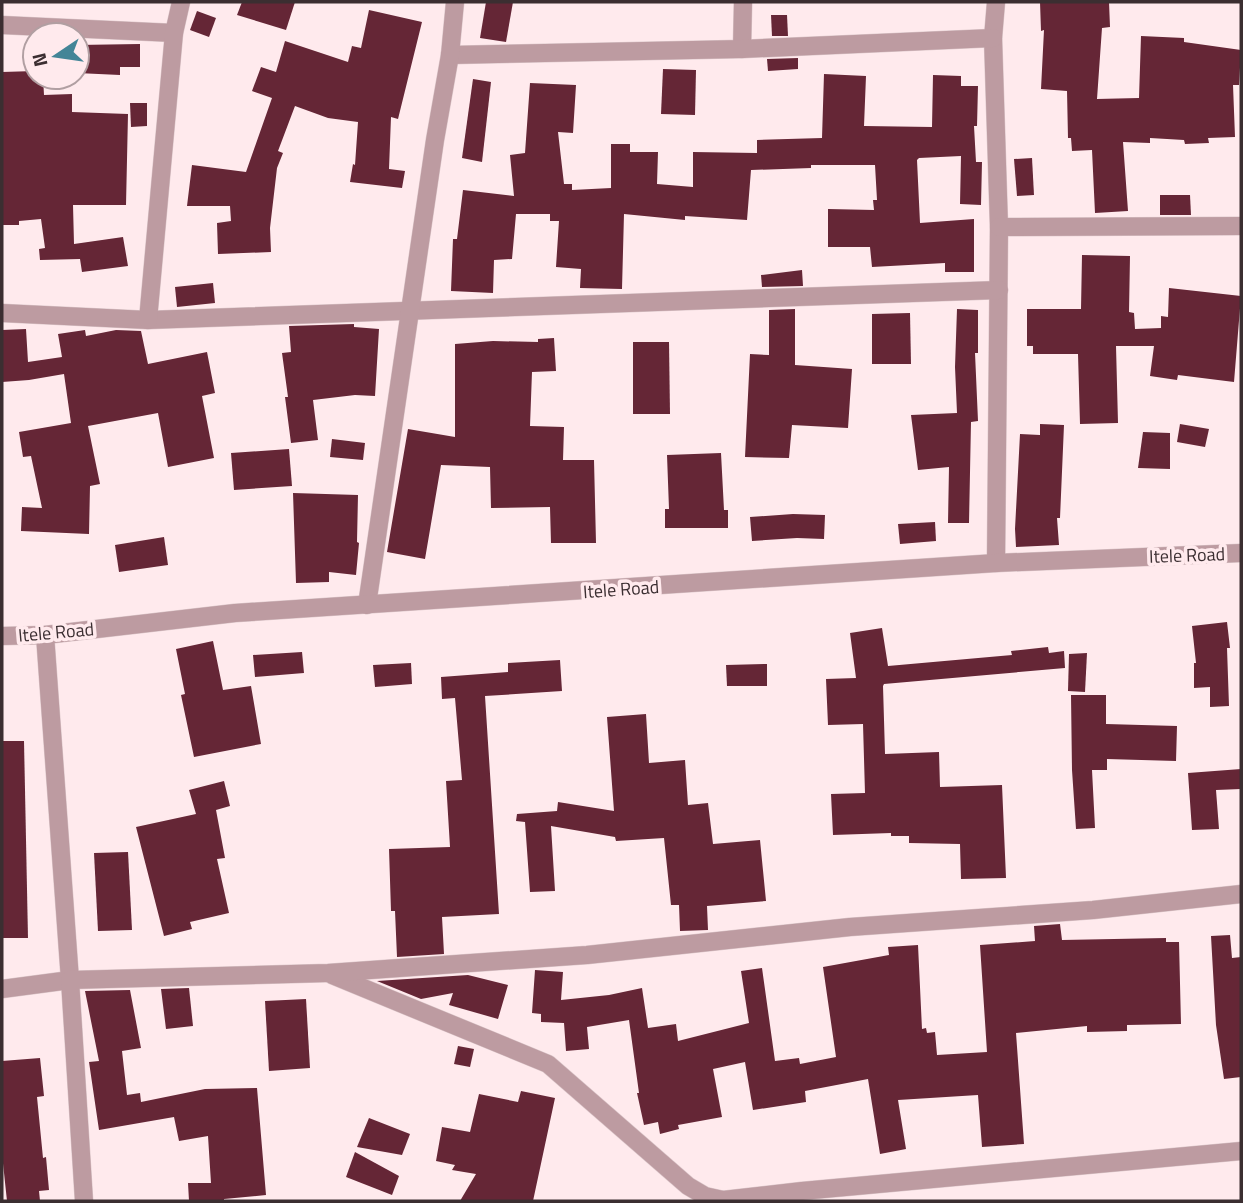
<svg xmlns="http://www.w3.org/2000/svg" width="1243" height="1203" viewBox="0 0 1243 1203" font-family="'Titillium Web',sans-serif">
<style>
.building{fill:#652636}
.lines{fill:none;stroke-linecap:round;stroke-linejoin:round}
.minor-casing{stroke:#dcc8cb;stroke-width:19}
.minor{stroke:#bd9ba1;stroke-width:18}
.labels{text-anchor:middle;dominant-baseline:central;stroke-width:7;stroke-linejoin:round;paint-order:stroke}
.street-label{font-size:18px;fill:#3b2e31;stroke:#ffeaed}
</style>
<rect width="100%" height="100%" fill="#ffeaed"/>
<!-- building -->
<g class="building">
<polygon points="242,2 295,2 286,30 237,15"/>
<polygon points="486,2 513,2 506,42 480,38"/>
<polygon points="1040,2 1109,2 1110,27 1102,28 1097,99 1139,98 1141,36 1184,38 1184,42 1241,50 1239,85 1233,85 1235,137 1208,138 1209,143 1185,144 1184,140 1150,138 1150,143 1123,142 1128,211 1095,213 1092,150 1072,151 1071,138 1068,138 1067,91 1041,89 1044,30 1041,31"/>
<polygon points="369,10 422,22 398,119 391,117 389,169 405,171 402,188 350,182 353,164 355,165 358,122 328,118 295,106 278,151 283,153 277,168 270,228 271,252 218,254 217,223 231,221 230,206 187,206 192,165 246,172 272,98 252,91 261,67 276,72 285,41 348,62 352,46 361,48"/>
<polygon points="197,11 216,18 209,37 190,30"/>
<polygon points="771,15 787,15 788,36 772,36"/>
<polygon points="140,44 140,67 120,67 120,75 77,73 77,45"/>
<polygon points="798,58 798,69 768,71 767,59"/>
<polygon points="663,69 696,70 695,115 661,114"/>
<polygon points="35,71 35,77 43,77 44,95 72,94 72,112 128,114 126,205 73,205 74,244 123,237 128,266 82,272 80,259 40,260 39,249 45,248 41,219 19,221 19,225 2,225 2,72"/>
<polygon points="824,74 866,76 864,126 932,127 933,75 961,76 961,86 978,86 977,126 974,126 976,162 982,162 981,205 960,204 961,156 919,158 917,160 920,223 974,219 974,272 945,272 945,263 872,267 870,247 828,247 828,209 874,210 873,200 877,200 875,165 811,165 811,168 751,170 747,220 685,216 685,220 624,214 622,289 580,288 581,269 556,267 559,221 550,221 550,214 516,214 512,259 494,260 493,293 451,291 453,239 457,239 463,190 514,196 510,155 525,153 530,83 576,85 573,133 558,132 564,184 572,184 572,190 611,188 611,144 630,144 630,152 658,152 657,184 693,187 693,152 757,153 757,140 822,138"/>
<polygon points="473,79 491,82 482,162 462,158"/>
<polygon points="130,103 147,103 147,126 131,127"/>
<polygon points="1032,158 1034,195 1017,196 1014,159"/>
<polygon points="1160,195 1190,195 1191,215 1160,215"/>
<polygon points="1082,255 1130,256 1129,312 1134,313 1135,329 1161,328 1161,316 1168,317 1169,288 1241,296 1234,382 1178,375 1177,380 1150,376 1154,346 1116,346 1118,423 1080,424 1078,354 1033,354 1033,346 1027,346 1027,309 1081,309"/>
<polygon points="802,270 803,286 762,287 761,275"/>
<polygon points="213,283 215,303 177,307 175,287"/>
<polygon points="795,309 795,365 852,369 848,428 792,425 789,458 745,457 750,354 769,355 769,310"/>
<polygon points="957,309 978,310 978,353 975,353 978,421 971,422 969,523 948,523 949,467 918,470 911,415 957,413 955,367"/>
<polygon points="910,313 911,364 872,364 872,314"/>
<polygon points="354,324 354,327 379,329 375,396 355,395 313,400 318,440 291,443 285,397 288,397 282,353 291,352 289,326"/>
<polygon points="26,329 28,362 62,357 58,334 85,330 86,336 116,330 141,331 148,364 207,352 215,393 202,396 214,458 168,467 158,413 88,426 100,484 90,486 89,534 21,531 22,507 42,508 31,456 23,457 19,432 71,423 64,374 29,380 2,382 2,330"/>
<polygon points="554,338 556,371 532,372 530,426 564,427 563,460 594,460 596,543 551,543 550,507 491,508 490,467 441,465 425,559 387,552 408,429 455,437 455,344 493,341 538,342 538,339"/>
<polygon points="633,342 669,342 670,414 633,414"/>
<polygon points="1040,424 1064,425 1060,518 1057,518 1059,545 1016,547 1015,529 1020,434 1040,435"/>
<polygon points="1180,424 1209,429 1205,447 1177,442"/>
<polygon points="1143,432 1170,433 1170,469 1138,468"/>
<polygon points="332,439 365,443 363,460 330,457"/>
<polygon points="289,449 292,486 234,490 231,453"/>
<polygon points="721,453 724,510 728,510 728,528 665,528 665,509 669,509 667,455"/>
<polygon points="293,493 358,495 357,542 359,543 356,575 329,572 329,582 296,583"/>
<polygon points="793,514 825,515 824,539 797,538 752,541 750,517"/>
<polygon points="935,522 936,541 900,544 898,524"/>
<polygon points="164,537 168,565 119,572 115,545"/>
<polygon points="1227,622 1230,648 1227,648 1229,706 1210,707 1210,687 1194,688 1194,663 1196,663 1192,626"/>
<polygon points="882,628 888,666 1012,655 1011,651 1048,647 1049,653 1064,651 1065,668 884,684 883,686 885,754 939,752 940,787 1002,785 1006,878 961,879 960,844 909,843 909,836 891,836 891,833 833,835 831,794 865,793 863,724 828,725 826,679 856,678 850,633"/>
<polygon points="213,641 223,690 251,686 261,744 194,757 181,695 185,694 176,649"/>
<polygon points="302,652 304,673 255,677 253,655"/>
<polygon points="1087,653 1085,692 1068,691 1069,654"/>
<polygon points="560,660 562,691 485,696 499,914 442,917 444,954 397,957 395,911 391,911 389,849 450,847 446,781 462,780 455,698 442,699 441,677 508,672 508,663"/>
<polygon points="411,663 412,684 375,687 373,665"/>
<polygon points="767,664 767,686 727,686 726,665"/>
<polygon points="1071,695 1106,695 1106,724 1177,726 1176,761 1107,759 1107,770 1092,770 1095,828 1076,829 1072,770"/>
<polygon points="646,714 649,763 685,760 688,805 708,803 713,844 760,840 766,901 707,906 708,930 680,931 679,905 671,905 664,838 616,841 615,837 551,826 555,891 530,892 525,822 516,821 517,814 557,811 558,802 614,811 607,717"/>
<polygon points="2,741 24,741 28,938 2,938"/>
<polygon points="1241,769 1241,789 1216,790 1219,829 1192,830 1188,773"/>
<polygon points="224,781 230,806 216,810 225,858 217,859 229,913 190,922 192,929 164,936 136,827 196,814 189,790"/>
<polygon points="128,852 132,930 98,931 94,853"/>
<polygon points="1060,924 1062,940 1166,938 1166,942 1179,942 1181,1024 1127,1025 1127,1031 1087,1032 1087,1026 1016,1033 1024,1144 982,1147 978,1095 898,1100 906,1149 880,1154 868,1079 805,1091 806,1102 753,1110 745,1062 713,1069 722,1117 678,1125 679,1129 660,1134 658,1122 644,1125 637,1093 639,1093 629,1020 587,1027 589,1049 566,1051 564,1023 541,1022 541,1014 532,1013 535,970 563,972 561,1000 609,995 642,988 648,1028 676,1024 678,1041 749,1023 741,971 762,968 775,1061 799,1058 800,1064 836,1057 823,967 889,955 888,947 918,945 922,1029 926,1028 927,1033 935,1032 937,1055 987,1052 980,945 1035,941 1034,926"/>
<polygon points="1230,935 1232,958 1241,957 1241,1077 1224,1079 1216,1025 1211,936"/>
<polygon points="468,975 508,985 498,1019 449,1005 453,993 421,999 377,981"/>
<polygon points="189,988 193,1026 166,1029 161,989"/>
<polygon points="130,990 141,1048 122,1051 127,1095 140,1093 141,1102 205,1089 257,1088 266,1195 224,1199 224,1201 189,1201 188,1183 211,1183 208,1136 179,1141 174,1117 99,1130 89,1062 99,1061 85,991"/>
<polygon points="306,999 310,1068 269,1071 265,1001"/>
<polygon points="458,1046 474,1049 470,1067 454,1064"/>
<polygon points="40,1058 44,1096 37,1097 43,1158 46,1157 49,1190 39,1191 40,1201 7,1201 2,1154 2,1061"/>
<polygon points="521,1091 555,1098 533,1201 460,1201 476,1174 452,1170 455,1165 436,1161 442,1127 470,1132 479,1094 518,1102"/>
<polygon points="369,1118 410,1134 402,1155 357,1147"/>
<polygon points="355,1152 399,1176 392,1195 346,1177"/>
</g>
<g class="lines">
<!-- minor casing -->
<g class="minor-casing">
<g id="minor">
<polyline points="996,2 993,38 999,227 996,563"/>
<polyline points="2,25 174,33"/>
<polyline points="742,49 743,2"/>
<polyline points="450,55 742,49 993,38"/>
<polyline points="999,227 1241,226"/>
<polyline points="2,313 148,320 999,290"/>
<polyline points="148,320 174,33 181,2"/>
<polyline points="367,605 435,140 450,55 455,2"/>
<polyline points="2,636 45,635 235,613 996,563 1241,553"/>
<polyline points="332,975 548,1064 688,1186 705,1196 723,1200 802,1191 1241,1151"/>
<polyline points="2,989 70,980 45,635"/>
<polyline points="84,1201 70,980 328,973 587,955 850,927 1093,910 1241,894"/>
</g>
</g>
<!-- minor -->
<use href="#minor" class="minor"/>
</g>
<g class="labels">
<!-- street labels -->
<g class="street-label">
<text transform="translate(1187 555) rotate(-2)">Itele Road</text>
<text transform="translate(621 589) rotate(-4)">Itele Road</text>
<text transform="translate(56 632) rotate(-5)">Itele Road</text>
</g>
</g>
<!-- border -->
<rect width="1243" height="1203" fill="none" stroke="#3b2e31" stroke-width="7"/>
<!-- north arrow -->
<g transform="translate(56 56) rotate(257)"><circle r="33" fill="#ffeaed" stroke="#b19fa2" stroke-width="2"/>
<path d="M0-5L12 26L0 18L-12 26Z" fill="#438597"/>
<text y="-10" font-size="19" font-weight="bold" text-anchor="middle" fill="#3b2e31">N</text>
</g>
</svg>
